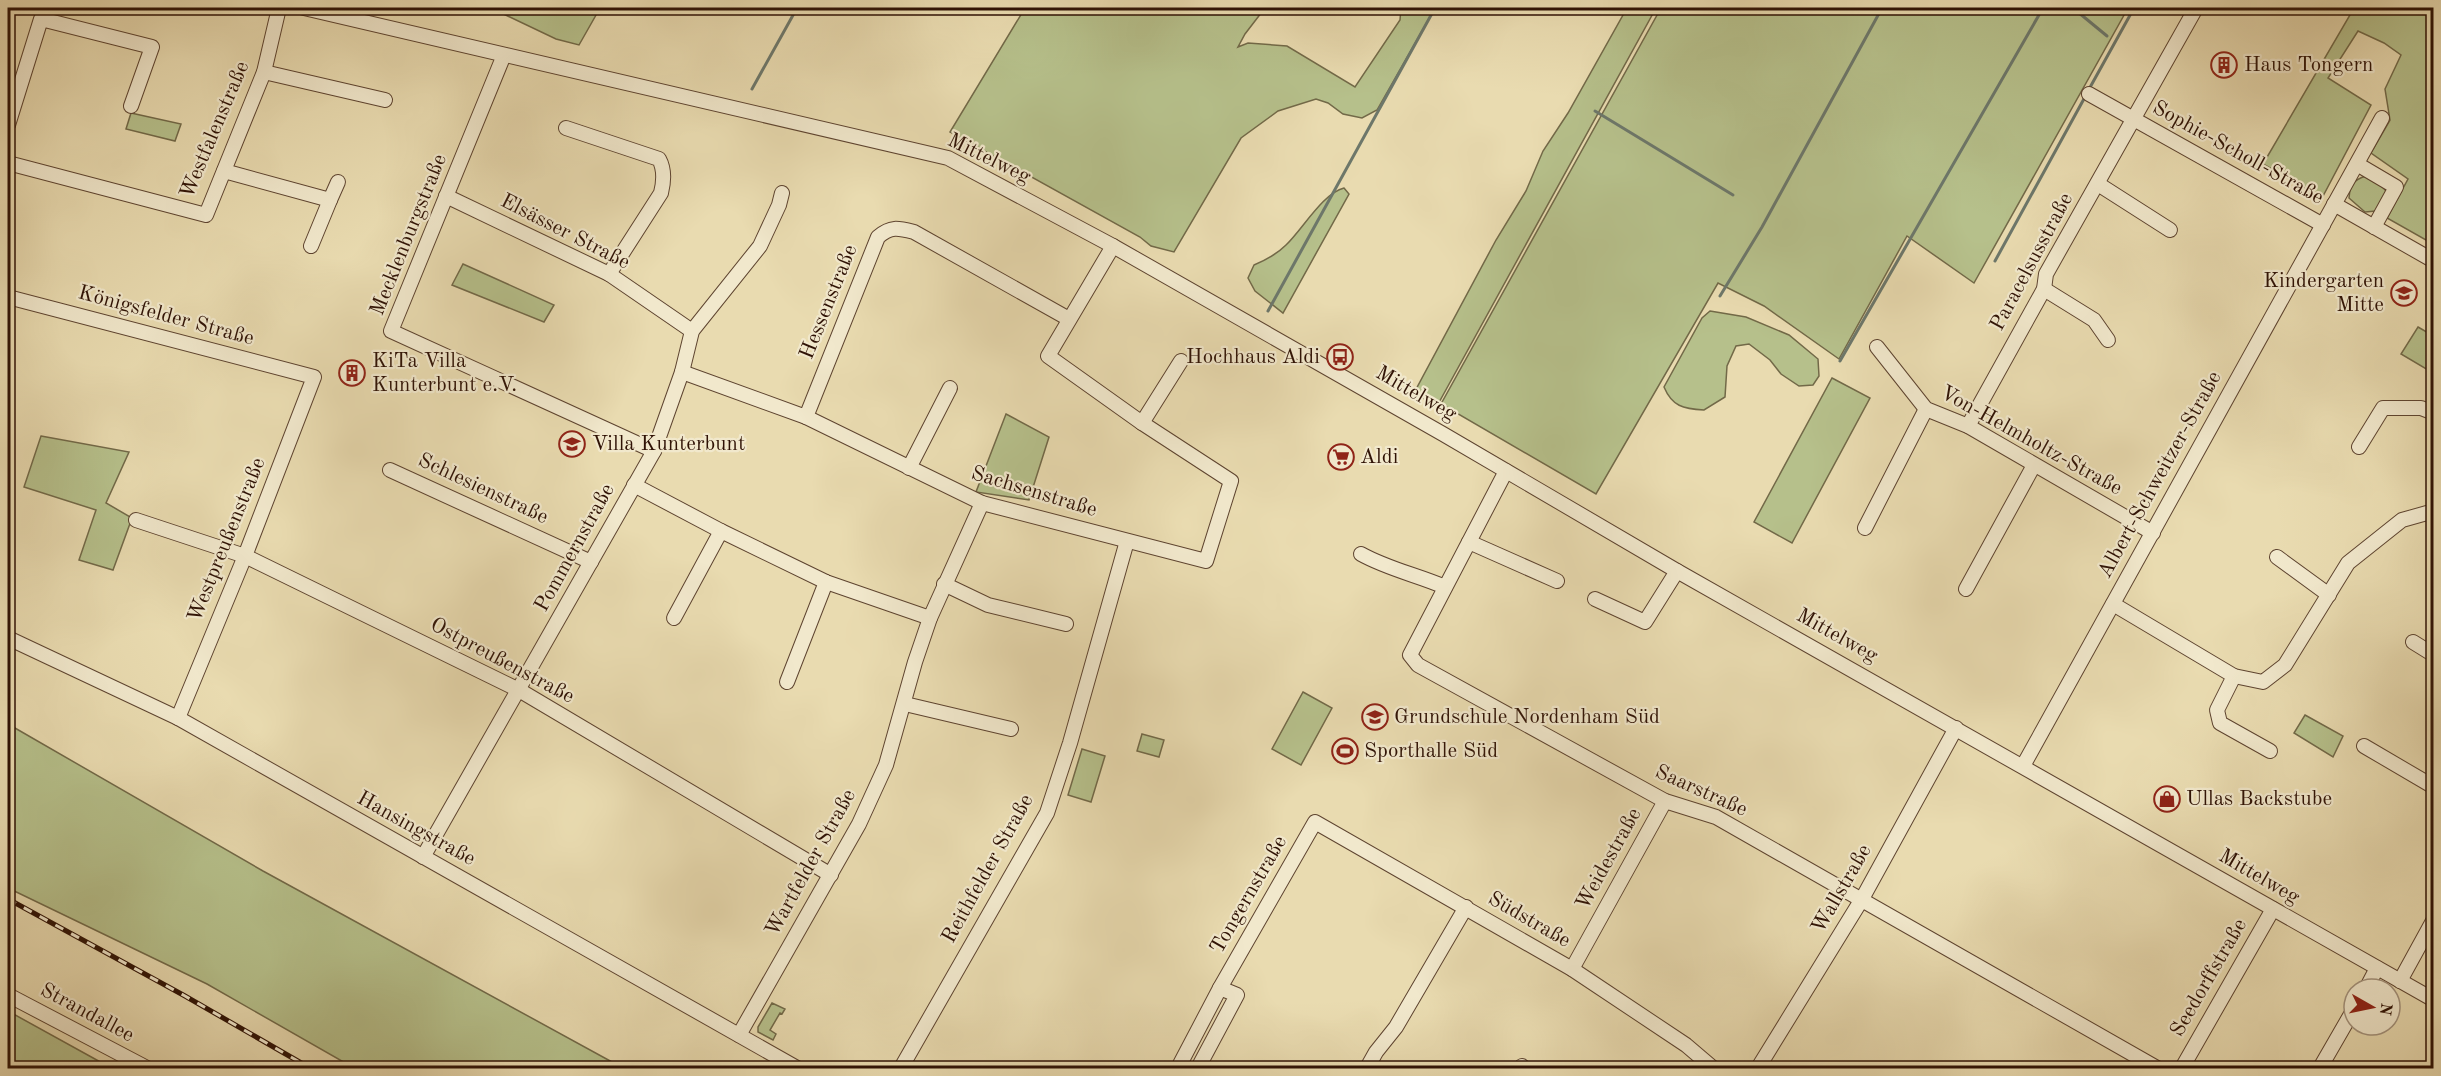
<svg xmlns="http://www.w3.org/2000/svg" width="2441" height="1076" viewBox="0 0 2441 1076" font-family="'Old Standard TT',serif">
<style>
.green{fill:#b6c08b;stroke:#726948;stroke-width:1.5}
.lines{fill:none;stroke-linecap:round;stroke-linejoin:round}
.stream{stroke:#6d776a;stroke-width:3}
.minor-casing{stroke:#5e4430;stroke-width:16}
.minor{stroke:#f1e8cc;stroke-width:14}
.rail-casing{stroke:#2f1205;stroke-width:5}
.rail{stroke:#f1e8cc;stroke-width:3;stroke-dasharray:9;stroke-linecap:butt}
.labels{text-anchor:middle;dominant-baseline:central;stroke-width:4.5;stroke-linejoin:round;paint-order:stroke}
.poi-label{font-size:21px;fill:#2f1205;stroke:#f1e8cc;text-anchor:start}
.street-label{font-size:21px;fill:#2f1205;stroke:#f1e8cc}
</style>
<rect width="100%" height="100%" fill="#e9dbb0"/>
<filter id="stains"><feTurbulence type="fractalNoise" baseFrequency=".00333" numOctaves="4"/><feColorMatrix values="0 0 0 0 .2 0 0 0 0 .09 0 0 0 0 .02 0 0 0 .5 -.17"/></filter>
<radialGradient id="worn" r=".72"><stop offset=".6" stop-color="#630" stop-opacity="0"/><stop offset="1" stop-color="#630" stop-opacity=".3"/></radialGradient>
<!-- green -->
<g class="green">
<polygon points="491,8 600,8 579,45 556,39"/>
<polygon points="1025,8 1265,8 1245,34 1238,47 1248,43 1287,46 1355,87 1400,20 1401,8 1435,8 1377,110 1362,118 1343,114 1328,103 1316,99 1278,111 1241,138 1174,252 1151,246 1140,237 950,132"/>
<polygon points="1627,8 1656,8 1437,406 1414,393 1496,240 1526,191 1543,151 1568,113"/>
<polygon points="1661,8 2128,8 1974,283 1907,236 1839,359 1764,306 1718,283 1596,494 1441,404"/>
<polygon points="2354,8 2433,8 2433,244 2387,218 2408,179 2371,153 2390,120 2385,89 2401,55 2384,43 2358,31 2328,78 2371,105 2322,198 2263,164"/>
<polygon points="131,113 181,124 175,141 126,129"/>
<path d="M2366,176L2377,181L2386,191L2376,211L2365,212L2349,198C2350,185 2353,180 2366,176Z"/>
<path d="M1344,188L1349,194L1283,313L1255,291L1248,278L1254,265C1266,260 1276,255 1286,245C1302,230 1323,193 1344,188Z"/>
<polygon points="463,264 554,305 544,322 452,285"/>
<path d="M1710,311L1746,317L1789,335L1818,359L1819,376L1813,385L1799,386L1781,374L1770,360L1749,344L1736,346L1727,366L1725,397L1704,410C1683,409 1672,406 1664,387L1702,318Z"/>
<polygon points="2418,327 2430,334 2433,329 2433,373 2401,354"/>
<polygon points="1832,378 1870,398 1792,543 1754,522"/>
<polygon points="1006,414 1049,437 1029,500 976,492"/>
<polygon points="41,436 129,452 106,503 132,518 113,570 79,560 96,510 24,487"/>
<polygon points="1303,692 1332,708 1301,765 1272,749"/>
<polygon points="2305,715 2343,736 2333,757 2294,733"/>
<polygon points="8,724 263,871 623,1068 354,1068 207,984 8,888"/>
<polygon points="1142,734 1164,740 1159,757 1137,751"/>
<polygon points="1082,749 1105,756 1091,802 1068,795"/>
<polygon points="772,1003 785,1009 782,1014 780,1013 770,1030 776,1034 773,1040 758,1032 758,1027"/>
<polygon points="8,1011 104,1064 112,1068 8,1068"/>
</g>
<g class="lines">
<!-- stream -->
<g class="stream">
<polyline points="2073,8 2107,36"/>
<polyline points="752,89 797,8"/>
<polyline points="2088,91 2134,8"/>
<polyline points="1595,111 1733,195"/>
<polyline points="1995,261 2085,97"/>
<polyline points="1720,296 1762,227 1882,8"/>
<polyline points="1268,311 1435,8"/>
<polyline points="1840,361 2043,8"/>
</g>
<!-- minor casing -->
<g class="minor-casing">
<g id="minor">
<polyline points="304,8 948,158 1113,246 1443,434 1677,571 2434,1000"/>
<polyline points="504,55 391,331 654,451"/>
<polyline points="264,72 385,100"/>
<polyline points="2089,94 2323,225"/>
<polyline points="8,125 41,19 152,47 131,106"/>
<path d="M566,128L659,159C665,170 664,181 661,193L609,274"/>
<polyline points="8,163 206,215 264,72 279,8"/>
<polyline points="2357,164 2396,187 2374,227"/>
<polyline points="224,171 330,200 311,246"/>
<polyline points="2098,184 2170,230"/>
<polyline points="446,196 609,274 692,331"/>
<polyline points="330,200 338,182"/>
<polyline points="2334,204 2434,261"/>
<polyline points="2044,289 2094,320 2108,340"/>
<polyline points="8,297 314,377 245,556 178,718"/>
<polyline points="1877,347 1926,409 1968,426 2153,533"/>
<polyline points="682,372 806,417 982,503 1206,561 1231,481 1142,423 1048,356 1113,246"/>
<path d="M806,417L878,237C891,226 898,228 914,232L1069,319"/>
<polyline points="1142,423 1181,361"/>
<polyline points="1968,426 2044,289 2046,274 2196,8"/>
<polyline points="2359,447 2383,408 2421,408 2434,413"/>
<polyline points="909,468 950,388"/>
<polyline points="390,470 591,562"/>
<polyline points="1506,471 1410,655 1418,665 1665,801 1716,817 2157,1068"/>
<polyline points="634,485 721,531 826,582 930,618"/>
<polyline points="136,520 245,556 519,690 831,875"/>
<polyline points="1865,528 1926,409"/>
<polyline points="1469,542 1557,581"/>
<path d="M1361,554C1388,569 1417,575 1445,587"/>
<polyline points="2277,557 2329,595"/>
<polyline points="944,584 988,605 1066,624"/>
<polyline points="1966,589 2034,465"/>
<polyline points="1595,599 1645,622 1677,571"/>
<polyline points="2113,604 2234,676 2263,682 2285,665 2348,563 2402,520 2434,511"/>
<polyline points="674,618 721,531"/>
<polyline points="8,638 178,718 797,1068"/>
<polyline points="2413,642 2434,655"/>
<polyline points="2234,676 2217,710 2220,723 2270,751"/>
<polyline points="787,682 826,582"/>
<polyline points="905,704 1011,729"/>
<polyline points="2364,746 2434,787"/>
<polyline points="2023,766 2382,118"/>
<polyline points="423,857 654,451 682,372 692,331 760,246 779,205 782,193"/>
<polyline points="1572,969 1665,801"/>
<polyline points="2400,981 2434,919"/>
<polyline points="2366,989 2377,968"/>
<polyline points="8,995 147,1068"/>
<polyline points="739,1035 859,824 886,765 915,662 930,618 982,503"/>
<polyline points="901,1068 1047,813 1070,743 1127,541"/>
<polyline points="1178,1068 1220,988 1315,822 1572,969 1686,1045 1713,1068"/>
<polyline points="1198,1068 1237,995 1220,988"/>
<polyline points="1367,1068 1376,1052 1396,1027 1466,907"/>
<polyline points="1521,1068 1522,1066"/>
<polyline points="1758,1068 1862,899 1956,728"/>
<polyline points="2182,1068 2273,909"/>
<polyline points="2320,1068 2354,1009"/>
</g>
</g>
<!-- minor -->
<use href="#minor" class="minor"/>
<!-- rail casing -->
<g class="rail-casing">
<polyline id="rail" points="8,899 185,996 310,1068"/>
</g>
<!-- rail -->
<use href="#rail" class="rail"/>
</g>
<!-- icons -->
<defs>
<g id="building-ring" transform="scale(1.35)"><circle r="9.5" fill="#f1e8cc" stroke="#8f2418" stroke-width="1.5"/><path d="M-4-6H4V6H1V3H-1V6H-4ZM-2.5-4.3h1.7v1.8h-1.7ZM.8-4.3h1.7v1.8H.8ZM-2.5-1h1.7V.8h-1.7ZM.8-1h1.7V.8H.8Z" fill="#8f2418"/></g>
<g id="school-ring" transform="scale(1.35)"><circle r="9.5" fill="#f1e8cc" stroke="#8f2418" stroke-width="1.5"/><path d="M0-5L7-2L0 1L-7-2ZM-4 1L0 2.5L4 1V4Q0 6-4 4Z" fill="#8f2418"/></g>
<g id="bus-ring" transform="scale(1.35)"><circle r="9.5" fill="#f1e8cc" stroke="#8f2418" stroke-width="1.5"/><path d="M-5-6H5V4H4V6H2V4H-2V6H-4V4H-5ZM-3.5-4V0h7V-4ZM-3.5 1.2v1.5H-2V1.2ZM2 1.2v1.5H3.5V1.2Z" fill="#8f2418"/></g>
<g id="supermarket-ring" transform="scale(1.35)"><circle r="9.5" fill="#f1e8cc" stroke="#8f2418" stroke-width="1.5"/><path d="M-6-5.5h2.5l.6 2H6L4.5 2H-2.5L-4.4-4H-6ZM-1.5 3.2a1.3 1.3 0 1 0 .1 0ZM3 3.2a1.3 1.3 0 1 0 .1 0Z" fill="#8f2418"/></g>
<g id="stadium-ring" transform="scale(1.35)"><circle r="9.5" fill="#f1e8cc" stroke="#8f2418" stroke-width="1.5"/><path d="M0-5a6.5 5 0 1 0 0 10a6.5 5 0 1 0 0-10ZM-3.5-1.8h7v3.6h-7Z" fill="#8f2418"/></g>
<g id="shop-ring" transform="scale(1.35)"><circle r="9.5" fill="#f1e8cc" stroke="#8f2418" stroke-width="1.5"/><path d="M-5-2.5h2.3a2.7 3.5 0 0 1 5.4 0H5L5.5 6h-11ZM-1.5-2.5h3a1.5 2.3 0 0 0-3 0Z" fill="#8f2418"/></g>
</defs>
<g fill-rule="evenodd">
<use href="#building-ring" x="2224" y="65"/>
<use href="#school-ring" x="2404" y="293"/>
<use href="#bus-ring" x="1340" y="357"/>
<use href="#building-ring" x="352" y="373"/>
<use href="#school-ring" x="572" y="444"/>
<use href="#supermarket-ring" x="1341" y="457"/>
<use href="#school-ring" x="1375" y="717"/>
<use href="#stadium-ring" x="1345" y="751"/>
<use href="#shop-ring" x="2167" y="799"/>
</g>
<g class="labels">
<!-- poi labels -->
<g class="poi-label">
<text x="2244" y="65">Haus Tongern</text>
<text x="2384" y="281" text-anchor="end">Kindergarten<tspan x="2384" dy="24">Mitte</tspan></text>
<text x="1320" y="357" text-anchor="end">Hochhaus Aldi</text>
<text x="372" y="361">KiTa Villa<tspan x="372" dy="24">Kunterbunt e.V.</tspan></text>
<text x="592" y="444">Villa Kunterbunt</text>
<text x="1360" y="457">Aldi</text>
<text x="1394" y="717">Grundschule Nordenham Süd</text>
<text x="1364" y="751">Sporthalle Süd</text>
<text x="2186" y="799">Ullas Backstube</text>
</g>
<!-- street labels -->
<g class="street-label">
<text transform="translate(215 130) rotate(-67)">Westfalenstraße</text>
<text transform="translate(2238 153) rotate(29)">Sophie-Scholl-Straße</text>
<text transform="translate(989 159) rotate(26)">Mittelweg</text>
<text transform="translate(565 232) rotate(27)">Elsässer Straße</text>
<text transform="translate(409 235) rotate(-68)">Mecklenburgstraße</text>
<text transform="translate(2032 262) rotate(-62)">Paracelsusstraße</text>
<text transform="translate(829 302) rotate(-68)">Hessenstraße</text>
<text transform="translate(166 316) rotate(15)">Königsfelder Straße</text>
<text transform="translate(1416 394) rotate(30)">Mittelweg</text>
<text transform="translate(2031 441) rotate(29)">Von-Helmholtz-Straße</text>
<text transform="translate(2160 475) rotate(-61)">Albert-Schweitzer-Straße</text>
<text transform="translate(483 489) rotate(25)">Schlesienstraße</text>
<text transform="translate(1034 492) rotate(17)">Sachsenstraße</text>
<text transform="translate(227 540) rotate(-68)">Westpreußenstraße</text>
<text transform="translate(575 548) rotate(-61)">Pommernstraße</text>
<text transform="translate(1837 636) rotate(29)">Mittelweg</text>
<text transform="translate(502 661) rotate(28)">Ostpreußenstraße</text>
<text transform="translate(1701 791) rotate(24)">Saarstraße</text>
<text transform="translate(416 829) rotate(29)">Hansingstraße</text>
<text transform="translate(1609 859) rotate(-61)">Weidestraße</text>
<text transform="translate(811 863) rotate(-61)">Wartfelder Straße</text>
<text transform="translate(988 869) rotate(-61)">Reithfelder Straße</text>
<text transform="translate(2259 877) rotate(30)">Mittelweg</text>
<text transform="translate(1842 889) rotate(-60)">Wallstraße</text>
<text transform="translate(1249 895) rotate(-60)">Tongernstraße</text>
<text transform="translate(1529 920) rotate(30)">Südstraße</text>
<text transform="translate(2209 978) rotate(-60)">Seedorffstraße</text>
<text transform="translate(87 1013) rotate(28)">Strandallee</text>
</g>
</g>
<!-- margin -->
<rect width="2441" height="1076" fill="none" stroke="#e9dbb0" stroke-width="30"/>
<rect x="9" y="9" width="2423" height="1058" fill="none" stroke="#2f1205" stroke-width="3"/>
<rect x="15" y="15" width="2411" height="1046" fill="none" stroke="#2f1205" stroke-width="1.5"/>
<!-- north arrow -->
<g transform="translate(2372 1007) rotate(99)"><circle r="28" fill="#f1e8cc" stroke="#a3927c" stroke-width="1.5"/>
<path d="M0-4.5L10 22L0 15L-10 22Z" fill="#8f2418"/>
<text y="-9" font-size="16" font-weight="bold" text-anchor="middle" fill="#2f1205">N</text>
</g>
<rect width="100%" height="100%" filter="url(#stains)"/>
<rect width="100%" height="100%" fill="url(#worn)"/>
</svg>
